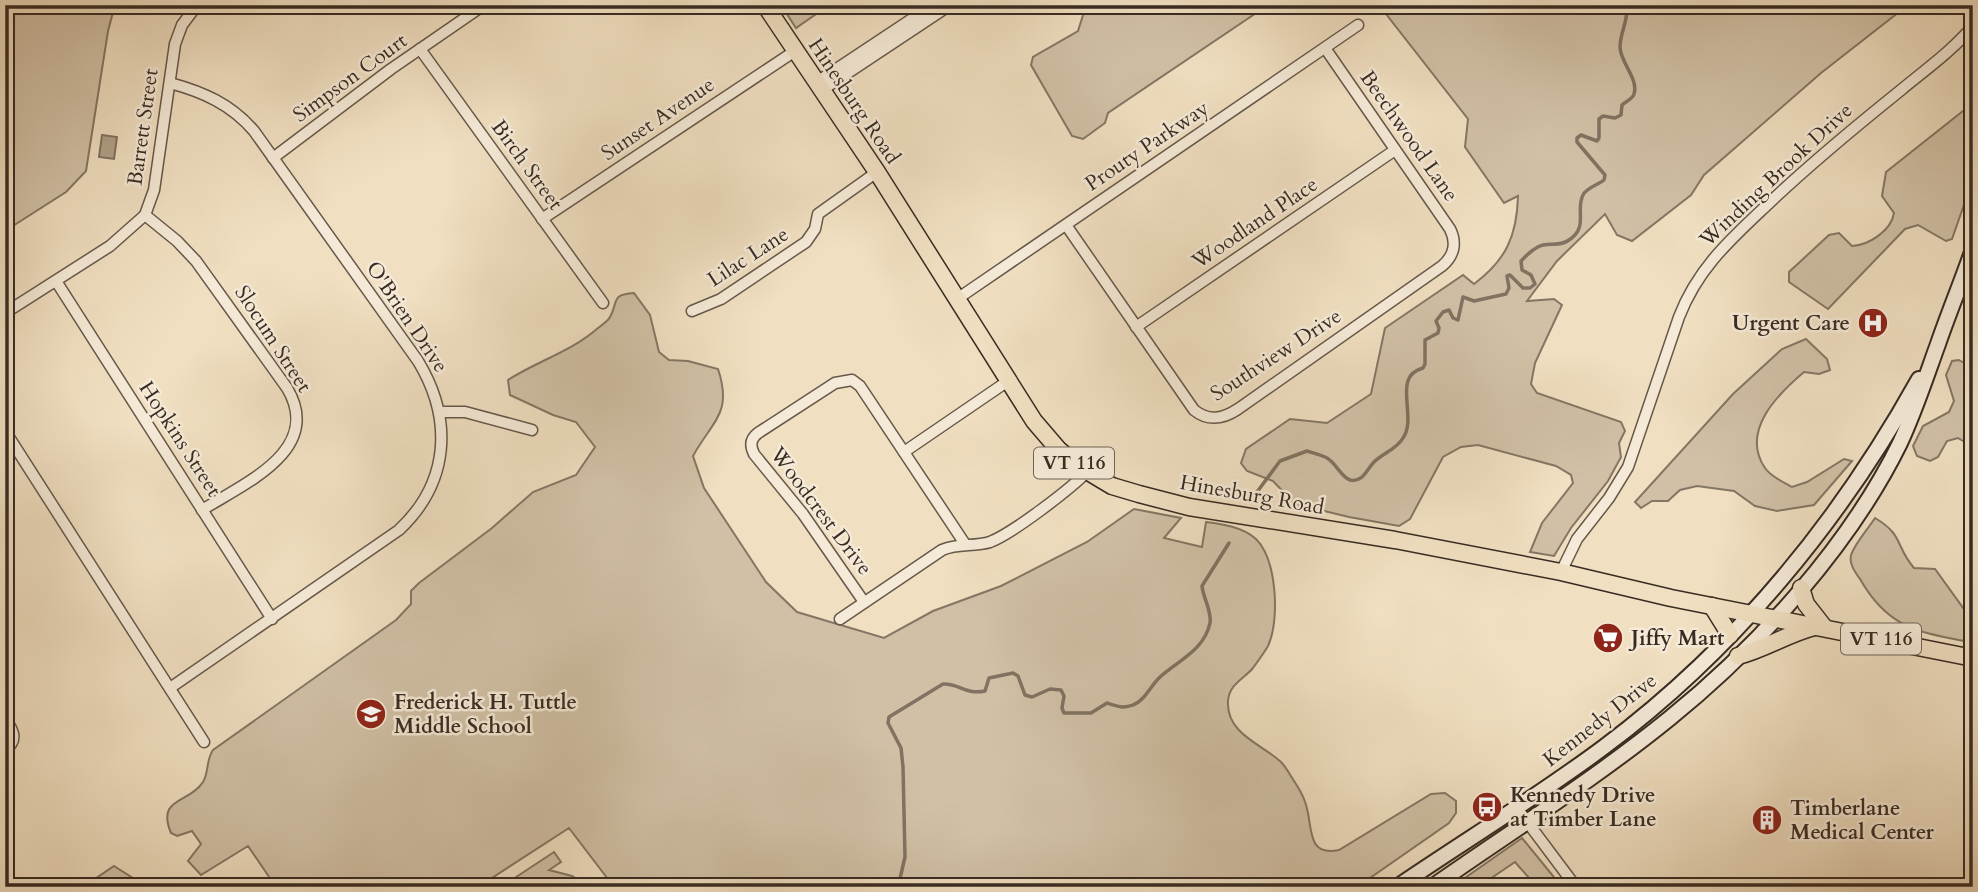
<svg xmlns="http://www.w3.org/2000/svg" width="1978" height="892" viewBox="0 0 1978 892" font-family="Cardo,serif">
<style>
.green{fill:#d1c0a6;stroke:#847664;stroke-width:2}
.water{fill:#b1a28b;stroke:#817261;stroke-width:2}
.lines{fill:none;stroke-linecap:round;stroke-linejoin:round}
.stream{stroke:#817261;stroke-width:3.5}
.minor-casing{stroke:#66584a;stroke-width:13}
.secondary-casing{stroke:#382b22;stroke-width:18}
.primary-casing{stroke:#382b22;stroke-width:19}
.minor{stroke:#f5ead7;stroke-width:10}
.secondary{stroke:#f5ead7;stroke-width:14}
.primary{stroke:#f0dfc1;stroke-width:16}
.labels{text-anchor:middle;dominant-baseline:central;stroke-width:5;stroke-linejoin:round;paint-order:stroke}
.shield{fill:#f5ead7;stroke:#716458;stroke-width:2}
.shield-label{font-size:19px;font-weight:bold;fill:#382b22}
.street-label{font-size:21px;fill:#382b22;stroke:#f5ead7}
.poi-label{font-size:21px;font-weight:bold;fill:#382b22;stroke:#f5ead7;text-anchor:start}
</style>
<rect width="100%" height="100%" fill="#f0dfc1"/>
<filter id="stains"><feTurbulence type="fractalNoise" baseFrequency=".00286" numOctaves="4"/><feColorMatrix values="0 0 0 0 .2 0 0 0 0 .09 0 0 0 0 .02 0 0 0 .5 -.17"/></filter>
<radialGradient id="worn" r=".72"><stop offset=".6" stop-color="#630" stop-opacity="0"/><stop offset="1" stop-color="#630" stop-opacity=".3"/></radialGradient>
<!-- green -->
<g class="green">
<polygon points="5,5 115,5 108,31 86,171 66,192 5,231"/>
<polygon points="781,5 829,5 796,28"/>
<polygon points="1077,5 1268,5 1108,113 1105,123 1083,139 1072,136 1031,65 1033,57 1078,31 1083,15"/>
<path d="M1379,5H1908L1821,73L1704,175L1691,195L1632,241L1617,235L1605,214L1557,261L1527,301L1554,299L1562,305L1535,363L1531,384L1537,393L1621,422L1625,431L1619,443L1621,457L1608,481L1571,528L1554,556L1530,552L1542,523L1573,483L1571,475L1556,466L1478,445L1461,447L1443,457L1410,519L1399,526L1349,517L1295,504L1273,481L1247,471L1241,463L1246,449L1290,419L1327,423L1371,394L1385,328L1463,275L1474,284C1506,260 1517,236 1518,196L1504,203L1465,147L1468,119Z"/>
<path d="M1973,103V179L1952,239L1946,241L1918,225L1905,229L1828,309L1789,282V272L1829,235L1839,233L1852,246C1869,245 1891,231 1894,213L1882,196L1886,172Z"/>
<path d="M634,293L650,315L659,352L669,360L688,361L718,369C733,414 712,421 693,456L704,488L766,582L797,612L884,638L933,611L1001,586L1087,542L1134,509L1181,518L1164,538L1202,547L1206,522C1222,524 1243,527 1256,539C1277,560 1280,620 1268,646C1264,653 1258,661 1253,668C1244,679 1229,684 1228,701C1226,734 1262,744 1281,762C1287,768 1291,777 1296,784C1302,793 1306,802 1308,813C1312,834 1310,856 1339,850L1431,794L1445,793L1456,801V813L1449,823L1357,887H614L569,828L478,887H276L248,846L201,875L188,861L201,844L192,831L177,836L171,833C156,797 189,804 203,782C209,772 206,760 213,750L396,620L411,604V591L419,583L492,528L533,492L576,475L595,447L576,422L553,415L510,395L508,380C537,361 571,352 598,328C602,325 608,321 610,317C619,301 610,295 634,293Z"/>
<path d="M1806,339L1827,359L1830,370L1819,374L1804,372C1778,394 1740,431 1765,468C1770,476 1783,482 1792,487L1807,482L1844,459L1852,461L1814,505L1777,511L1755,506L1734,491L1697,486L1680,490L1668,501H1652L1641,508L1635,502L1733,394L1782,349Z"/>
<polygon points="1959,360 1973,368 1973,447 1958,438 1947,441 1938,457 1930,461 1917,456 1913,446 1923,426 1949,412 1954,401 1946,375 1952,361"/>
<path d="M1875,518C1904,535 1895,546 1914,568L1935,569L1969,616L1973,617V643C1920,632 1889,630 1860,579C1855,572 1849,564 1851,555C1855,543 1868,529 1875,518Z"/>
<polygon points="1522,838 1562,887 1537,887 1515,862 1478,887 1452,887"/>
<polygon points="554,852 561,862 549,870 572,876 589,887 572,887 546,881 523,887 501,887"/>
<polygon points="114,866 139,882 142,887 83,887"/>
</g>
<!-- water -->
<polygon class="water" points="102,135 117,137 114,159 99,157"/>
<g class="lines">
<!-- stream -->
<g class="stream">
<path d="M1257,492L1280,461L1307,451C1313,453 1321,455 1327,458C1336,463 1341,477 1350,480C1363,483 1367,469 1374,462C1383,453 1397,449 1403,438C1418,417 1391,376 1423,368L1425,364V340L1438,333L1439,328L1436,321L1443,312L1449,310L1453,318L1458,320L1463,297L1474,301L1506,294L1509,288L1507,276L1510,275L1523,288H1530L1535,284L1531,275L1522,270L1521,261C1527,255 1534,247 1543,245C1553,243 1561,246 1569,240C1589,227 1575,210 1583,195C1586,188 1598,185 1604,180L1605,175L1577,142V138L1581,135L1597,141L1599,138V119L1603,116L1615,118L1621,115L1622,105C1626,101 1633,99 1634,94C1639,79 1620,62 1620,47C1620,34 1627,23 1627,9L1633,6L1641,13L1664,12L1667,5"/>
<path d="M898,887L905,857L903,767L901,748L888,723L889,717L943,684C959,683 965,695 985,691L989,678L1013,673L1018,676L1025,695L1032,697L1050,689L1061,690L1064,696L1062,708L1064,713H1091L1107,703C1116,706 1123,709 1133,705C1144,701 1150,687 1159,678C1177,661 1204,651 1210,623C1212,611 1203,598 1202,586L1229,543"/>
</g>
<!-- minor casing -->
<g class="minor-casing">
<g id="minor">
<polyline points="420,49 603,303"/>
<polyline points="817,82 933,5"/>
<path d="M170,83C203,92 231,104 254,131L418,361C453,419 450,482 399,530L170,688"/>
<polyline points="822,90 950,5"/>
<polyline points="273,158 391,69 484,5"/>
<path d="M145,215L177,241L196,261L287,388C324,450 245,483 202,510"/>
<polyline points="542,219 795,51"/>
<path d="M1066,225L1194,410C1209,422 1223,419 1238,409L1442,266C1454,256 1457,243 1450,229L1325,48"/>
<polyline points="56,281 272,619"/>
<polyline points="957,299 1358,25"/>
<polyline points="692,311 721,299 806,242 815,229 818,214 877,172"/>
<polyline points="5,313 110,246 145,215 154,190 175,44 182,25 197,5"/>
<polyline points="1136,327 1395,150"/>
<polyline points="440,412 465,412 532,430"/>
<polyline points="5,431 204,742"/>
<polyline points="904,452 1008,381"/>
<path d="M1561,572L1577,539L1609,498L1628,467L1679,317C1698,268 1730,240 1767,205C1810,164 1855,127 1901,90C1925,70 1952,51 1973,26"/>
<path d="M864,602L803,514L754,454C750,446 750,439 758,433L835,383L852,380L860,386L965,544"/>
<path d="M840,619L942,550C958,543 974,547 990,542C1013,533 1069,490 1087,472"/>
<path d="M5,718C13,730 19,740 5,750"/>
<polyline points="1516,807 1576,887"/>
</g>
</g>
<!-- secondary casing -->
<g class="secondary-casing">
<g id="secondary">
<path d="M1397,887C1466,840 1537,797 1604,747C1735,649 1840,521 1919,379"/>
<path d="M1432,887C1512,831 1595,779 1670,718C1758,647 1850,545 1900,443C1915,411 1926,377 1938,344C1949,312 1962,281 1973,249"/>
</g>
</g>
<!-- primary casing -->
<g class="primary-casing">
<g id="primary">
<polyline points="765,5 877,172 1034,421 1058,449 1077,465 1112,486 1139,494 1189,507 1395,540 1561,572 1671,598 1973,658"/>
<polyline points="1801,588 1806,604 1824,627"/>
<polyline points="1712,606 1730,635"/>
<path d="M1738,656C1765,649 1787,634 1814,627"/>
</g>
</g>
<!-- minor -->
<use href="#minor" class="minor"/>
<!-- secondary -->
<use href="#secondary" class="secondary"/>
<!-- primary -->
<use href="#primary" class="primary"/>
</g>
<!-- icons -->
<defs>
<g id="hospital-disc" transform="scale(1.575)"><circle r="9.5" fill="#8f2418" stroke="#f5ead7"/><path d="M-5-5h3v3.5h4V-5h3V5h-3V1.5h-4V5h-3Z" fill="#fff"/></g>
<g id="supermarket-disc" transform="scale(1.575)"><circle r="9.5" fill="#8f2418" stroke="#f5ead7"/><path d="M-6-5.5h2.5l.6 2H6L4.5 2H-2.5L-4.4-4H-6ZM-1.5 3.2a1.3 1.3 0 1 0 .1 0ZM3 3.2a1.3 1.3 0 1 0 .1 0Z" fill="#fff"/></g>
<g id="school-disc" transform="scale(1.575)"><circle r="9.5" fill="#8f2418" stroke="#f5ead7"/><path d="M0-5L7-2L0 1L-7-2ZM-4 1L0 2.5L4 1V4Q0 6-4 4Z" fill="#fff"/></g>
<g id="bus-disc" transform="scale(1.575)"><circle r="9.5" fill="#8f2418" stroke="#f5ead7"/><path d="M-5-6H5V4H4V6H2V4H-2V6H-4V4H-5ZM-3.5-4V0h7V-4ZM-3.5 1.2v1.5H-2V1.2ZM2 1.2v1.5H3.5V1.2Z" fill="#fff"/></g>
<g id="building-disc" transform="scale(1.575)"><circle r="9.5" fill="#8f2418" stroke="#f5ead7"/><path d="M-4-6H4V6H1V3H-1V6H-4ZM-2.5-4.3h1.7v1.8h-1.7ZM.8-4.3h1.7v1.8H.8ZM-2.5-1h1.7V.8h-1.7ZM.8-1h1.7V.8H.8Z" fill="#fff"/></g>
</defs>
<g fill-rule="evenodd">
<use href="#hospital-disc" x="1873" y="323"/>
<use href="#supermarket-disc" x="1608" y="638"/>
<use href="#school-disc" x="371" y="714"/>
<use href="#bus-disc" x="1487" y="807"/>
<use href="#building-disc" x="1767" y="820"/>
</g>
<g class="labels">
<!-- shield labels -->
<g class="shield">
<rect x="1034" y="447.5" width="80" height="31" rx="5"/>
<rect x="1841" y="623.5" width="80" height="31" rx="5"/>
</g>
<g class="shield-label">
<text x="1074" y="463">VT 116</text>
<text x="1881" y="639">VT 116</text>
</g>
<!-- street labels -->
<g class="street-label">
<text transform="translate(350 78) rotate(-36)">Simpson Court</text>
<text transform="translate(854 101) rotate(56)">Hinesburg Road</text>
<text transform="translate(658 119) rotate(-34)">Sunset Avenue</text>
<text transform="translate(143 127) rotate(-82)">Barrett Street</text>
<text transform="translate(1409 136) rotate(55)">Beechwood Lane</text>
<text transform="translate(1147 146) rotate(-34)">Prouty Parkway</text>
<text transform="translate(527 165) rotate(54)">Birch Street</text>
<text transform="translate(1776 175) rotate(-43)">Winding Brook Drive</text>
<text transform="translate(1255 223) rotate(-34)">Woodland Place</text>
<text transform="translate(748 257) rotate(-33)">Lilac Lane</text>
<text transform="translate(407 317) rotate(56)">O'Brien Drive</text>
<text transform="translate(273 339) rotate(57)">Slocum Street</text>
<text transform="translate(1276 355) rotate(-33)">Southview Drive</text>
<text transform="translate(180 439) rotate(57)">Hopkins Street</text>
<text transform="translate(1252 495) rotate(10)">Hinesburg Road</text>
<text transform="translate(821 511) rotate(53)">Woodcrest Drive</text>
<text transform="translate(1600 720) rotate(-38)">Kennedy Drive</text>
</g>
<!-- poi labels -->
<g class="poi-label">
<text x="1850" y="323" text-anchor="end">Urgent Care</text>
<text x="1631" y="638">Jiffy Mart</text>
<text x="394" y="702">Frederick H. Tuttle<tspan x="394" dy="24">Middle School</tspan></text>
<text x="1510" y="795">Kennedy Drive<tspan x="1510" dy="24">at Timber Lane</tspan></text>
<text x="1790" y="808">Timberlane<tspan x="1790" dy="24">Medical Center</tspan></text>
</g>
</g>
<!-- margin -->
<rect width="1978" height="892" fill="none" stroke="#f0dfc1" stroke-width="28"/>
<rect x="7" y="7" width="1964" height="878" fill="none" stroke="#382b22" stroke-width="3.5"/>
<rect x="14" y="14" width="1950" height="864" fill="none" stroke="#382b22" stroke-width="2"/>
<rect width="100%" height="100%" filter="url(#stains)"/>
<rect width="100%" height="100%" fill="url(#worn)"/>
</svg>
